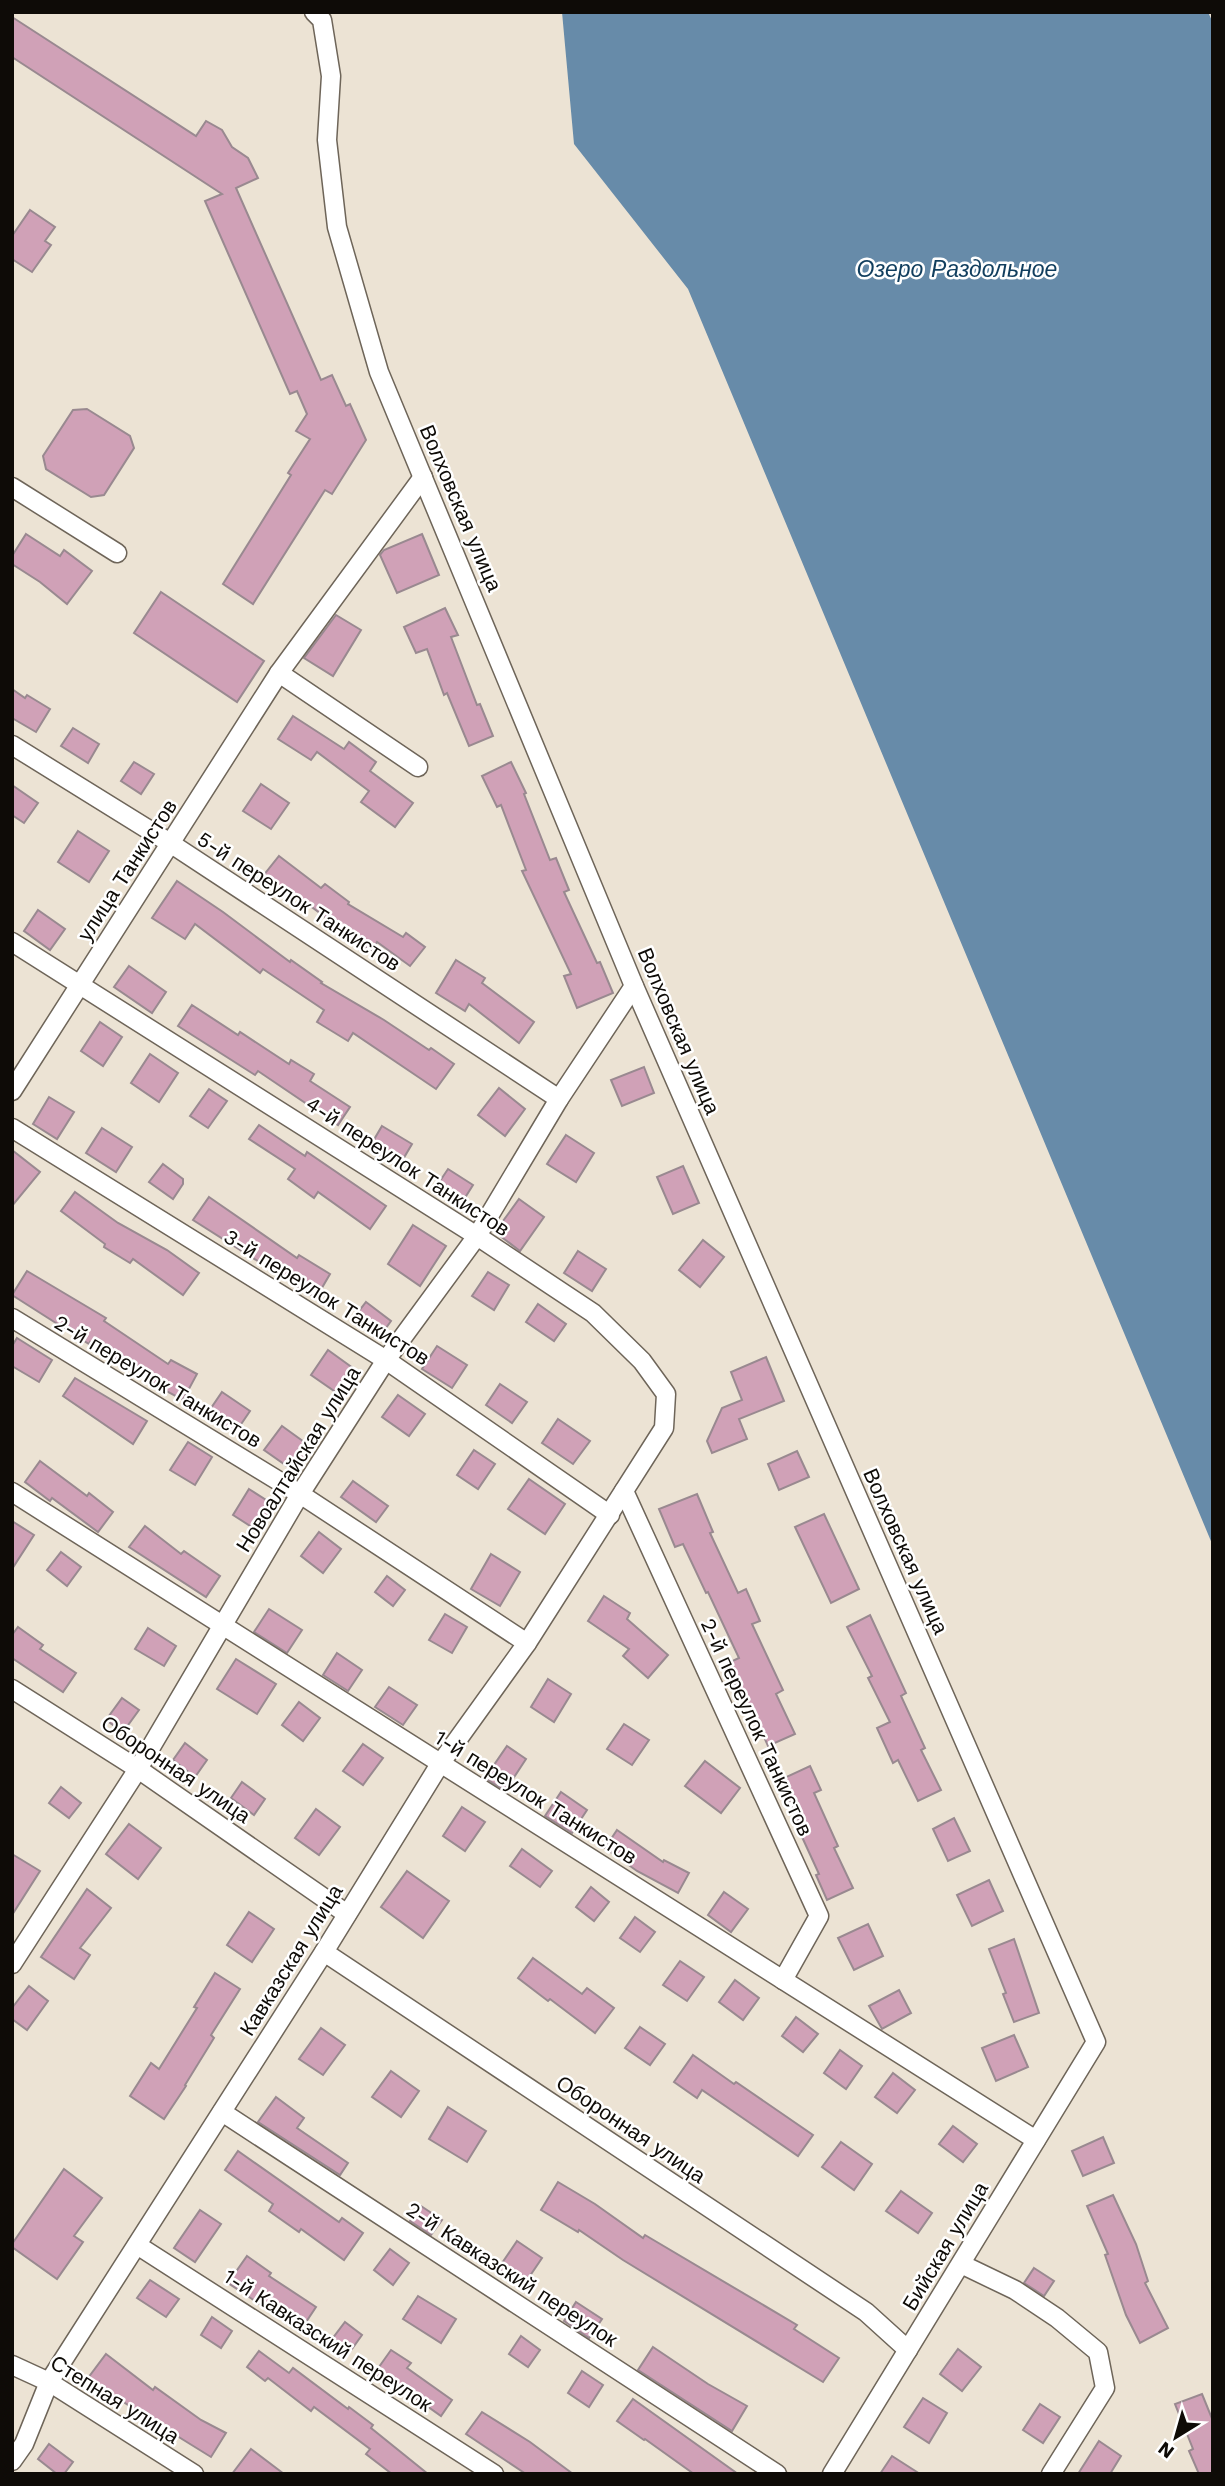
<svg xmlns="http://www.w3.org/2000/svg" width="1225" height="2486" viewBox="0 0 1225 2486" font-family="'Work Sans',sans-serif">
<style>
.water{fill:#678ba9}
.building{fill:#d0a1b7;stroke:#998990;stroke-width:2}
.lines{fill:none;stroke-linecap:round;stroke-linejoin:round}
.street-casing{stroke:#6e6559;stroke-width:21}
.street{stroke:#fff;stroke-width:18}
.labels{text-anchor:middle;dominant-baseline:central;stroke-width:5;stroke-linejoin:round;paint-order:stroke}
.street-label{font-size:21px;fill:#0e0b07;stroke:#fff}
.water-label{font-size:23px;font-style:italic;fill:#113e5e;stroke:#fff}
</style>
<rect width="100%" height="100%" fill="#ece3d4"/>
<!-- water -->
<polygon class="water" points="562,12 1208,12 1213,23 1213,1546 688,289 574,144"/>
<!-- building -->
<g class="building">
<polygon points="12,17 196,136 206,121 222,130 232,147 248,158 258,178 236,188 321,380 332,375 346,406 350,404 366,440 332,494 325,490 253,604 223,584 291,475 288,473 310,439 296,431 307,414 297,391 290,394 205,201 222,194 12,57"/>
<polygon points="30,210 55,227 45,241 51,245 32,272 12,259 12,236"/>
<polygon points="87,409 130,436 134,448 104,495 91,497 46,469 43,456 73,410"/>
<polygon points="26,534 60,556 64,550 92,571 67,604 40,582 12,564 12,556"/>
<polygon points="422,534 439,575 397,593 380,555 384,550"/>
<polygon points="161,592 264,661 237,702 134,633"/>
<polygon points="445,608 458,635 451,637 477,705 480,704 493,736 469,746 447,693 444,695 427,649 416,653 404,627"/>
<polygon points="336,615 361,630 333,676 304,658"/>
<polygon points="12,689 25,698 27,695 50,709 36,732 12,718"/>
<polygon points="293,716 344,749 349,742 376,762 370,771 413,803 395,827 361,802 369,791 317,752 311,760 278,739"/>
<polygon points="73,728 99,744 88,763 61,746"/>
<polygon points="134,762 154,774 141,794 121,781"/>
<polygon points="511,762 526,793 524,794 550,860 556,858 569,890 564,892 597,963 600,962 613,993 577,1008 564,976 571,974 522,871 526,870 501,805 497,807 482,776"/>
<polygon points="261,784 289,803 271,829 243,811"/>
<polygon points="12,785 38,803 24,823 12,815"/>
<polygon points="78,831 109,851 89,882 58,862"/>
<polygon points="279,856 321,888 325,884 349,902 348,904 403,937 406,933 425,947 410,966 377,942 372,951 343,934 344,931 294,894 292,897 263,876"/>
<polygon points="177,881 223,912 290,962 291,960 322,982 321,983 384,1020 429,1050 431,1048 454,1064 436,1089 353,1033 348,1041 317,1022 324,1010 263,969 260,973 195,924 185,939 152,918"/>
<polygon points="38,910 65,929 50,950 24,931"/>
<polygon points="456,960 485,978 482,983 534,1022 519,1043 469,1004 465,1011 436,993"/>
<polygon points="129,966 166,992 152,1013 114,987"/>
<polygon points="192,1005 238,1035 240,1032 289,1064 291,1060 314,1074 310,1081 350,1107 338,1125 258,1071 255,1075 178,1026"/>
<polygon points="100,1022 122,1037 103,1066 81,1051"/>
<polygon points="150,1054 178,1073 159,1102 131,1083"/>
<polygon points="644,1067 654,1093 622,1106 611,1080"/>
<polygon points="499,1088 525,1109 505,1136 478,1115"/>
<polygon points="209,1089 227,1101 208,1128 190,1116"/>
<polygon points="49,1097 74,1112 57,1139 33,1124"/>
<polygon points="259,1125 305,1156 307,1152 386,1206 370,1229 318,1192 314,1198 288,1179 295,1169 249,1139"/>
<polygon points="382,1126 412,1144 399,1166 369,1148"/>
<polygon points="102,1128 132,1147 116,1172 86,1153"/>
<polygon points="566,1135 594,1153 576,1182 547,1164"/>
<polygon points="12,1150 40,1172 12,1206"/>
<polygon points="163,1164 183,1179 183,1184 173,1199 149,1182"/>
<polygon points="683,1166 699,1203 673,1214 657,1177"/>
<polygon points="448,1169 473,1185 461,1204 436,1187"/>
<polygon points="75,1192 118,1223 167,1250 199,1273 183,1295 133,1259 130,1263 104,1247 105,1244 61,1211"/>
<polygon points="209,1197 297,1258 299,1255 330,1274 316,1298 193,1220"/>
<polygon points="519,1199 544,1217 520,1251 495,1232"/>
<polygon points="413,1225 446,1246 420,1286 388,1264"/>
<polygon points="703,1240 724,1257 700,1287 679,1270"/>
<polygon points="578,1251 606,1269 592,1291 564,1273"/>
<polygon points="27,1271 106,1318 104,1321 168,1364 171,1360 197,1374 183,1400 151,1383 90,1342 89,1344 12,1295"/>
<polygon points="488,1272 509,1285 494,1310 472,1296"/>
<polygon points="366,1302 391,1321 378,1339 352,1320"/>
<polygon points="538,1304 566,1324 554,1341 526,1322"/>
<polygon points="17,1338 52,1360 39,1382 12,1366 12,1346"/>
<polygon points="437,1346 467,1365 452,1388 422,1369"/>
<polygon points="328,1350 357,1371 340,1395 311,1375"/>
<polygon points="766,1357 784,1401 739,1419 747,1439 712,1453 707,1441 722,1408 742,1400 731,1372"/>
<polygon points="75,1378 147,1421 133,1444 63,1396"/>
<polygon points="500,1384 527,1402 512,1423 486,1405"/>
<polygon points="222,1392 250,1411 235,1433 207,1414"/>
<polygon points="398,1395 425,1414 409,1436 382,1417"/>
<polygon points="558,1419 590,1441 573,1464 542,1443"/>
<polygon points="282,1426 311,1447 294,1471 264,1450"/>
<polygon points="188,1442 212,1457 195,1485 170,1470"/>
<polygon points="474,1450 495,1464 478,1489 457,1475"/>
<polygon points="797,1451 809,1477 779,1490 768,1464"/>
<polygon points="40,1461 87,1496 89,1493 113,1512 98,1532 52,1498 50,1501 25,1482"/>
<polygon points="529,1479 565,1504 545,1534 508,1509"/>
<polygon points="353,1481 388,1506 376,1522 341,1497"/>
<polygon points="249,1489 274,1505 258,1531 233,1515"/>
<polygon points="697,1494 713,1532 710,1533 738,1593 746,1589 760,1621 752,1624 783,1690 776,1694 795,1734 768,1746 750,1706 746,1708 726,1664 739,1658 708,1592 706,1593 683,1544 675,1547 659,1509"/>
<polygon points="824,1514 859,1589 831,1603 795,1527"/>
<polygon points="12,1521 34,1535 12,1569"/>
<polygon points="145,1526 181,1554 184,1551 220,1576 206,1597 129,1547"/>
<polygon points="319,1532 341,1549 323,1573 301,1556"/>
<polygon points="61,1552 81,1567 67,1586 47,1570"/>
<polygon points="491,1554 520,1572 500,1606 471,1589"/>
<polygon points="387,1576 405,1590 393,1606 375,1592"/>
<polygon points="604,1596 630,1613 627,1619 668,1655 648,1678 623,1656 629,1649 588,1621"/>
<polygon points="269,1609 302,1630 287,1653 254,1632"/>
<polygon points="445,1614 467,1627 452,1653 429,1640"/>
<polygon points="870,1615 906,1693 901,1696 925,1748 921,1750 941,1790 918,1801 898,1760 893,1763 877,1728 890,1722 868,1678 872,1676 847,1627"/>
<polygon points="18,1627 43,1645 40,1649 76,1673 63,1692 12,1658 12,1635"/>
<polygon points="148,1628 176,1646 164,1666 135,1649"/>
<polygon points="337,1653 362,1670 348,1691 323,1675"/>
<polygon points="236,1659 276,1684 257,1714 217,1689"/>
<polygon points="548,1679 571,1694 554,1722 531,1707"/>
<polygon points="389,1687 417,1705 403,1725 375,1707"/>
<polygon points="122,1698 139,1710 123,1732 106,1720"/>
<polygon points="299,1702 320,1718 303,1741 282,1725"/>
<polygon points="624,1724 649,1740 632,1765 607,1749"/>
<polygon points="185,1743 207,1760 195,1777 173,1760"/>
<polygon points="363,1744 383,1758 363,1785 343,1771"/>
<polygon points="507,1746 526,1759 505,1791 485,1778"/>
<polygon points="705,1761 740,1788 721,1813 685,1786"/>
<polygon points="810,1766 821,1790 814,1793 838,1846 834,1848 853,1888 827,1900 816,1875 819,1874 797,1826 800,1824 780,1780"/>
<polygon points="242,1782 265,1799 254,1815 231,1798"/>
<polygon points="61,1787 81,1803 69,1818 49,1803"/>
<polygon points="561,1792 587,1810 572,1833 545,1816"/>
<polygon points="462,1807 485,1822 465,1851 443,1836"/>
<polygon points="316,1809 340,1827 319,1855 295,1838"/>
<polygon points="954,1818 970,1851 948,1861 933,1829"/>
<polygon points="129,1824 161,1848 138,1879 106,1854"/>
<polygon points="617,1830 663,1862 664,1860 689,1873 678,1893 637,1871 605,1848"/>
<polygon points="522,1849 552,1871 540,1887 510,1866"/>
<polygon points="12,1854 40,1871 12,1915"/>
<polygon points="407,1871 449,1901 423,1938 381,1907"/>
<polygon points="989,1880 1003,1911 972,1926 957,1895"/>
<polygon points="591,1887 609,1902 594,1921 576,1907"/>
<polygon points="87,1889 111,1908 80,1948 90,1955 74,1979 41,1957"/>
<polygon points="724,1892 748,1909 731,1932 708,1915"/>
<polygon points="249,1912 274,1929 252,1962 227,1945"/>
<polygon points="635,1917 655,1932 640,1952 620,1938"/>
<polygon points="868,1924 883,1956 854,1970 838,1938"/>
<polygon points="1014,1939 1039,2013 1014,2022 1003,1994 1006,1993 989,1949"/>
<polygon points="533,1958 582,1994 587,1988 614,2008 595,2033 550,1999 548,2001 518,1978"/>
<polygon points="680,1961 704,1977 687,2001 663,1985"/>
<polygon points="215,1973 240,1989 211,2035 214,2038 185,2085 186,2086 164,2119 130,2096 151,2063 159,2069 197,2008 194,2007"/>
<polygon points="735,1980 759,1998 743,2020 719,2002"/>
<polygon points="29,1986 48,2001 27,2030 12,2019 12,2008"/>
<polygon points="899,1990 911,2013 882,2029 869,2006"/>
<polygon points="796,2017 818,2034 803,2052 782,2036"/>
<polygon points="640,2027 665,2044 650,2065 625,2048"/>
<polygon points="321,2028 345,2045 323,2075 299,2059"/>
<polygon points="1014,2035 1028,2067 996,2081 982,2048"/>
<polygon points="840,2050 862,2066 846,2089 824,2073"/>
<polygon points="693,2055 734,2084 736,2082 813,2135 798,2156 702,2090 697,2098 674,2082"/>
<polygon points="391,2071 419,2091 401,2117 372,2097"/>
<polygon points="893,2073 915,2090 897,2113 875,2097"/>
<polygon points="276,2097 304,2118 297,2128 348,2163 340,2175 258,2122"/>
<polygon points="448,2107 486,2131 467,2162 429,2139"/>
<polygon points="953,2126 977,2144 963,2162 939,2144"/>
<polygon points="1103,2137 1114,2163 1083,2176 1072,2151"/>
<polygon points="841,2142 872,2164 854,2190 822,2167"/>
<polygon points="238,2151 339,2222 342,2218 363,2233 344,2260 301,2229 299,2232 269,2211 273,2204 225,2170"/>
<polygon points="64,2169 102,2198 74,2236 83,2242 57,2279 12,2247 12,2244"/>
<polygon points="558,2182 595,2204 643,2238 645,2235 797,2325 794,2329 839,2358 823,2382 623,2260 579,2230 578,2232 541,2210"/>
<polygon points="901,2191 932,2213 918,2233 886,2211"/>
<polygon points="1113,2195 1136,2244 1148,2281 1145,2283 1168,2328 1140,2343 1126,2315 1105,2255 1108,2254 1087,2206"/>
<polygon points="421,2206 442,2220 431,2235 410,2221"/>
<polygon points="200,2210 221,2224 195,2262 174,2248"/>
<polygon points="517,2241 542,2258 523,2286 498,2269"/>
<polygon points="390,2249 409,2263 393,2285 374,2270"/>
<polygon points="247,2256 271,2273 269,2276 316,2307 300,2331 228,2283"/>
<polygon points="1034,2268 1054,2281 1044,2296 1024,2283"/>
<polygon points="150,2280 179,2299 166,2317 137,2298"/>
<polygon points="418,2296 456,2319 441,2343 403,2319"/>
<polygon points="576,2302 602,2319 589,2338 564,2321"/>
<polygon points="212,2317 232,2331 221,2348 201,2335"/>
<polygon points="345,2322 362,2335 344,2360 326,2347"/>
<polygon points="521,2336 540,2350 528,2367 509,2354"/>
<polygon points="653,2347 708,2384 747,2406 732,2431 638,2370"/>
<polygon points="958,2349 981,2367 962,2391 940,2374"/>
<polygon points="391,2350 411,2363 407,2368 452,2400 441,2416 396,2384 394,2387 374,2374"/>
<polygon points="259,2351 289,2373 293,2368 348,2409 349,2407 373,2425 371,2428 428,2474 392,2474 366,2454 370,2449 314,2407 311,2411 268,2378 265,2381 247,2367"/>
<polygon points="106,2354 153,2390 155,2387 201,2420 226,2433 211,2457 169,2431 168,2432 88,2378"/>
<polygon points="582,2371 603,2385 589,2407 568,2393"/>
<polygon points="1202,2394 1213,2421 1213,2474 1199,2474 1189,2451 1193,2449 1175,2404"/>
<polygon points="923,2398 947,2413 929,2443 904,2427"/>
<polygon points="633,2399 738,2474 694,2474 645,2439 644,2440 617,2421"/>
<polygon points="1040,2404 1060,2417 1043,2443 1023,2430"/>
<polygon points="482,2412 530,2442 573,2474 526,2474 466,2434"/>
<polygon points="1099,2441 1121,2456 1110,2474 1078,2474"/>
<polygon points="49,2444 73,2462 64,2474 57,2474 38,2459"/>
<polygon points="251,2449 284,2474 232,2474"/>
<polygon points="892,2456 920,2474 880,2474"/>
</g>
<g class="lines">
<!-- street casing -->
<g class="street-casing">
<g id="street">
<polyline points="314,12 322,20 331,76 327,140 337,227 379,372 634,986 1096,2042 832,2474"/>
<polyline points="12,487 117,553"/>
<polyline points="279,673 418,767"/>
<polyline points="12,745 170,843 559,1099"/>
<polyline points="12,942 477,1236 593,1313 642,1361 666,1394 664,1428 527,1643 440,1764 324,1952 49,2382 24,2444 12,2461"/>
<polyline points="12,1091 279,673 423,477"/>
<polyline points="12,1128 386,1360 610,1515"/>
<polyline points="12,1318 300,1494 527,1643"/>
<polyline points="624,1491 819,1916 783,1980"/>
<polyline points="12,1492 1036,2140"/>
<polyline points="12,1689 138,1769 347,1914"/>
<polyline points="324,1952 866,2312 908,2350"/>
<polyline points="12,1964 138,1769 300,1494 386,1360 477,1236 559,1099 634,986"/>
<polyline points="222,2112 777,2474"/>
<polyline points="137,2245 494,2474"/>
<polyline points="961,2264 1015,2290 1057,2318 1098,2352 1105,2388 1051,2474"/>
<polyline points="12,2365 49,2382 194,2474"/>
</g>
</g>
<!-- street -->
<use href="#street" class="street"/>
</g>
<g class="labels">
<!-- street labels -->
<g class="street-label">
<text transform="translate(461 508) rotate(67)">Волховская улица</text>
<text transform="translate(127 870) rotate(-57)">улица Танкистов</text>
<text transform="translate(299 901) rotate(33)">5-й переулок Танкистов</text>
<text transform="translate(679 1031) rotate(67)">Волховская улица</text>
<text transform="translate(408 1166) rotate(33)">4-й переулок Танкистов</text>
<text transform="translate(327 1297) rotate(32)">3-й переулок Танкистов</text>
<text transform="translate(158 1381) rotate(31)">2-й переулок Танкистов</text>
<text transform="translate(298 1459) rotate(-58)">Новоалтайская улица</text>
<text transform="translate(906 1551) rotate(66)">Волховская улица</text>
<text transform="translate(757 1727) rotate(65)">2-й переулок Танкистов</text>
<text transform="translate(176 1769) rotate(34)">Оборонная улица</text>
<text transform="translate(536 1797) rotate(32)">1-й переулок Танкистов</text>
<text transform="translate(291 1960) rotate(-58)">Кавказская улица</text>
<text transform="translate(631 2129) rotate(34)">Оборонная улица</text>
<text transform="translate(945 2246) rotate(-59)">Бийская улица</text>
<text transform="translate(512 2274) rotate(33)">2-й Кавказский переулок</text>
<text transform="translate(328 2340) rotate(33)">1-й Кавказский переулок</text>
<text transform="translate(115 2399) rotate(32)">Степная улица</text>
</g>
<!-- water labels -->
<g class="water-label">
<text x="957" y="269">Озеро Раздольное</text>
</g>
</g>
<!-- border -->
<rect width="1225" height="2486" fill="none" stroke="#0e0b07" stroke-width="28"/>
<!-- north arrow -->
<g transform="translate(1176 2437) rotate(217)" stroke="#ffffff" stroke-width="5" paint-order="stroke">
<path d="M0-5L12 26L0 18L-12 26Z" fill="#0e0b07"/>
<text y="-10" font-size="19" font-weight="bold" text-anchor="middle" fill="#0e0b07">N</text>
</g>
</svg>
